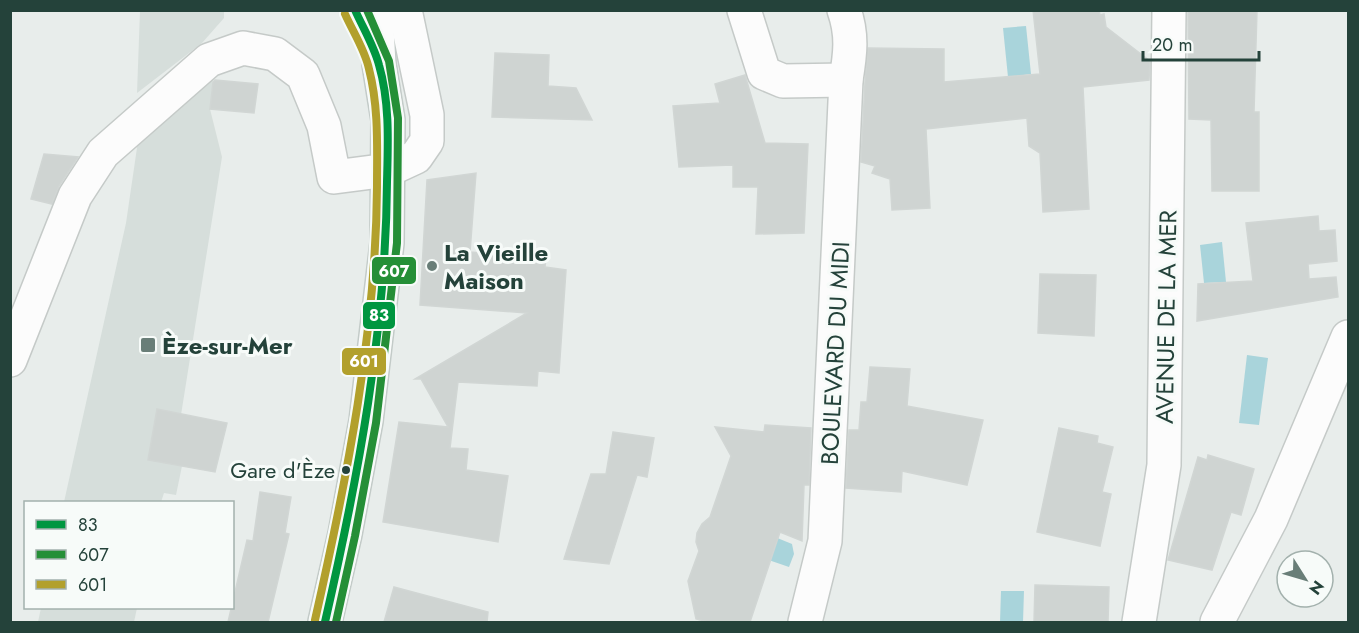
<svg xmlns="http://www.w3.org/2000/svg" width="1359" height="633" viewBox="0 0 1359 633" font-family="Jost,sans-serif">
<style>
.built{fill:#d6dedb}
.water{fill:#a9d4db}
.building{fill:#cfd4d2;stroke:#d1d6d4;stroke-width:1.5}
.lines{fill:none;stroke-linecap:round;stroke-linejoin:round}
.street-casing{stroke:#c5cac8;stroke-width:36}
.secondary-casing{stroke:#c3cbc8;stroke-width:36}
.street{stroke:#fcfcfc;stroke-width:33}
.secondary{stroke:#fcfcfc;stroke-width:33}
.bus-1-casing{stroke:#f7fbf9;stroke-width:12}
.bus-2-casing{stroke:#f7fbf9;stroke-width:12}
.bus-3-casing{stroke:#f7fbf9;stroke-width:12}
.bus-1{stroke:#009640;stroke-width:8}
.bus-2{stroke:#258f37;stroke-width:8}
.bus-3{stroke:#b2a02c;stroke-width:8}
.poi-dot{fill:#697e78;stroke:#f7fbf9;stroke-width:2}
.bus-dot{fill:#24423a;stroke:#f7fbf9;stroke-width:2}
.labels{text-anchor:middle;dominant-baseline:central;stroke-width:6;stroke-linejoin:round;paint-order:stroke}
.bus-label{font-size:22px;fill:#24423a;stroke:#f7fbf9;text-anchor:end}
.poi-label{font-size:24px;font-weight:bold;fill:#24423a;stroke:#f7fbf9;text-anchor:start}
.street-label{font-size:24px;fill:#24423a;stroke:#f7fbf9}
.line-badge{stroke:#f7fbf9;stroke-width:2}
.badge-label{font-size:16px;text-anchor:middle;font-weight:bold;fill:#fff}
</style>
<rect width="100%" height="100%" fill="#e8edeb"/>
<!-- built -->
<g class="built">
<polygon points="140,11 224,11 224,18 202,43 137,93"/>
<polygon points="213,79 210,109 222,157 181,415 227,423 215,472 182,466 176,495 164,493 161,502 64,502 126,223 138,141"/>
<polygon points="41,608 137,608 134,622 38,622"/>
</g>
<!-- water -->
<g class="water">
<polygon points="1026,26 1031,74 1008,77 1003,28"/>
<polygon points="1222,242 1226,282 1204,283 1200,245"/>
<polygon points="1247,355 1268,358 1259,425 1239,423"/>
<polygon points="758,530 792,544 794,554 789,567 736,549"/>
<polygon points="1001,591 1024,591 1023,622 1000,622"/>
</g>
<!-- building -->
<g class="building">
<polygon points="1033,10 1099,10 1100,15 1104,14 1106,27 1150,61 1149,80 1083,87 1089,209 1043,212 1040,153 1029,146 1027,118 926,129 930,208 892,210 890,179 872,173 875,166 861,162 865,82 868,48 944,49 944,82 1040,74"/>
<polygon points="1188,10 1257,10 1254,112 1259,112 1259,191 1212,191 1211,120 1189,119"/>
<polygon points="495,53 549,55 548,86 576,88 592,120 492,117"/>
<polygon points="745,75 765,143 808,144 804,233 756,234 758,187 733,187 733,165 679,167 673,106 720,103 715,84"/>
<polygon points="215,80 258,84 254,113 210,109 213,82"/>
<polygon points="44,154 78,157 59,186 52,204 31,199"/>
<polygon points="476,173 470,252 546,258 545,267 566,270 559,373 538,371 537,386 458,382 450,448 468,449 466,470 508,476 498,542 383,522 399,422 448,427 421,379 415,379 527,313 420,305 427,180"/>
<polygon points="1318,216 1319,231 1335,230 1337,261 1308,264 1309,279 1336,277 1338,297 1197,321 1198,284 1253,281 1246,223"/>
<polygon points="1040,274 1096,275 1094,336 1038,333"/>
<polygon points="870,367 910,369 907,406 983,420 967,485 902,471 901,492 846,488 849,430 859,430 861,402 867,402"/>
<polygon points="157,409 227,423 215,472 148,460"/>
<polygon points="765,425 811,428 809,485 804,485 802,541 780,532 750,622 708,622 696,619 688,581 699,551 696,542 697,533 702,524 710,517 731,456 715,427 764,432"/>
<polygon points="1059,428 1098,436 1097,443 1113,447 1102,492 1111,494 1100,546 1037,532"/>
<polygon points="613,432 654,438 647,477 637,475 609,564 564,559 591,474 606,474"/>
<polygon points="1208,455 1254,469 1241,515 1231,512 1212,570 1168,560 1198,457 1207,460"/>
<polygon points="260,492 291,497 285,533 289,534 268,622 228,622 247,540 253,541"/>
<polygon points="1035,585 1109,587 1108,622 1034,622"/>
<polygon points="394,587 488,612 487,622 384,622"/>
</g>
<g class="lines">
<!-- street casing -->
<g class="street-casing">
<g id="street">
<polyline points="744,10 764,73 783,81 846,80"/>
<polyline points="10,360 75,196 103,153 209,60 243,48 275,54 303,75 324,126 334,177 388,170 416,157 427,141 427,115 405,10"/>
<path d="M805,622L825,541L846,80C850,55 853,35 844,10"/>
<polyline points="1139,622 1164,465 1169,10"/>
<polyline points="1217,622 1271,519 1348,337"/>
</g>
</g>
<!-- secondary casing -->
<g class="secondary-casing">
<polyline id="secondary" points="325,622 345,534 366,421 387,243 388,120 379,64 376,10"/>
</g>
<!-- street -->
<use href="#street" class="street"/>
<!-- secondary -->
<use href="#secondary" class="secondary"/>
<!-- bus-1 casing -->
<g class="bus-1-casing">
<path id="bus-1" d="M325,622C358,478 386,330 387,182C388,143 390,103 379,65C374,46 363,28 355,10"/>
</g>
<!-- bus-2 casing -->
<g class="bus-2-casing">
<polyline id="bus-2" points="336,622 355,536 376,423 397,243 398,118 389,61 367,10"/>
</g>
<!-- bus-3 casing -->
<g class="bus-3-casing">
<path id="bus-3" d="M315,620C347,479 376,331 377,187C377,147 379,108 369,69C365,50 353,32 345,14"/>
</g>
<!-- bus-1 -->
<use href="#bus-1" class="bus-1"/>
<!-- bus-2 -->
<use href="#bus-2" class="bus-2"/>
<!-- bus-3 -->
<use href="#bus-3" class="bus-3"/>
</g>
<!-- markers -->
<g class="poi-dot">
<circle cx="432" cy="266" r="6"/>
<rect x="140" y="337" width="16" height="16" rx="3"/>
</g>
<circle class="bus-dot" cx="346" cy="470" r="5"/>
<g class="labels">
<!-- bus labels -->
<g class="bus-label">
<text x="335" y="470">Gare d'Èze</text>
</g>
<!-- poi labels -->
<g class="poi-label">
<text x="444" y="252">La Vieille<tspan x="444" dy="28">Maison</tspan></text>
<text x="162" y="345">Èze-sur-Mer</text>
</g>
<!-- street labels -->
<g class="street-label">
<text transform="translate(1166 317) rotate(-89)">AVENUE DE LA MER</text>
<text transform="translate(835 353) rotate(-87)">BOULEVARD DU MIDI</text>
</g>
</g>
<g class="line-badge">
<rect x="371" y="256" width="46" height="29" rx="6" fill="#258f37"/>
<rect x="362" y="301" width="34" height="29" rx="6" fill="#009640"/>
<rect x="341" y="347" width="46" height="29" rx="6" fill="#b2a02c"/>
</g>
<g class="badge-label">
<text x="394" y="277">607</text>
<text x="379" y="321">83</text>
<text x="364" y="367">601</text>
</g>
<!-- border -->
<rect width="1359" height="633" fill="none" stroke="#24423a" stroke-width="24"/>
<!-- legend -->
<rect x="24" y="501" width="210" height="108" fill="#f7fbf9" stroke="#a3b1ad" stroke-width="1.5"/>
<rect x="36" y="520" width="30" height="9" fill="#009640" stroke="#a3b1ad" stroke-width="1.5"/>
<text x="78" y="531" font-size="18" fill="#24423a">83</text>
<rect x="36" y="550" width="30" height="9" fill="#258f37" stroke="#a3b1ad" stroke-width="1.5"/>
<text x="78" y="561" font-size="18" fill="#24423a">607</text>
<rect x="36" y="580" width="30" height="9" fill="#b2a02c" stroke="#a3b1ad" stroke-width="1.5"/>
<text x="78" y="591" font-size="18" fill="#24423a">601</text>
<!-- north arrow -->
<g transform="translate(1305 579) rotate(127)"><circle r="28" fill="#f7fbf9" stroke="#a3b1ad" stroke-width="1.5"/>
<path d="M0-4.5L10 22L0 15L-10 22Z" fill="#697e78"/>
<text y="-9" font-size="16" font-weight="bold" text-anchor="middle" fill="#24423a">N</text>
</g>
<!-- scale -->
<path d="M1143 51v9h116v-9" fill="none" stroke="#24423a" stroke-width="3"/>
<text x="1152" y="51" font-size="18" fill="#24423a" stroke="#f7fbf9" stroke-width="4.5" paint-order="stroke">20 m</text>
</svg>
